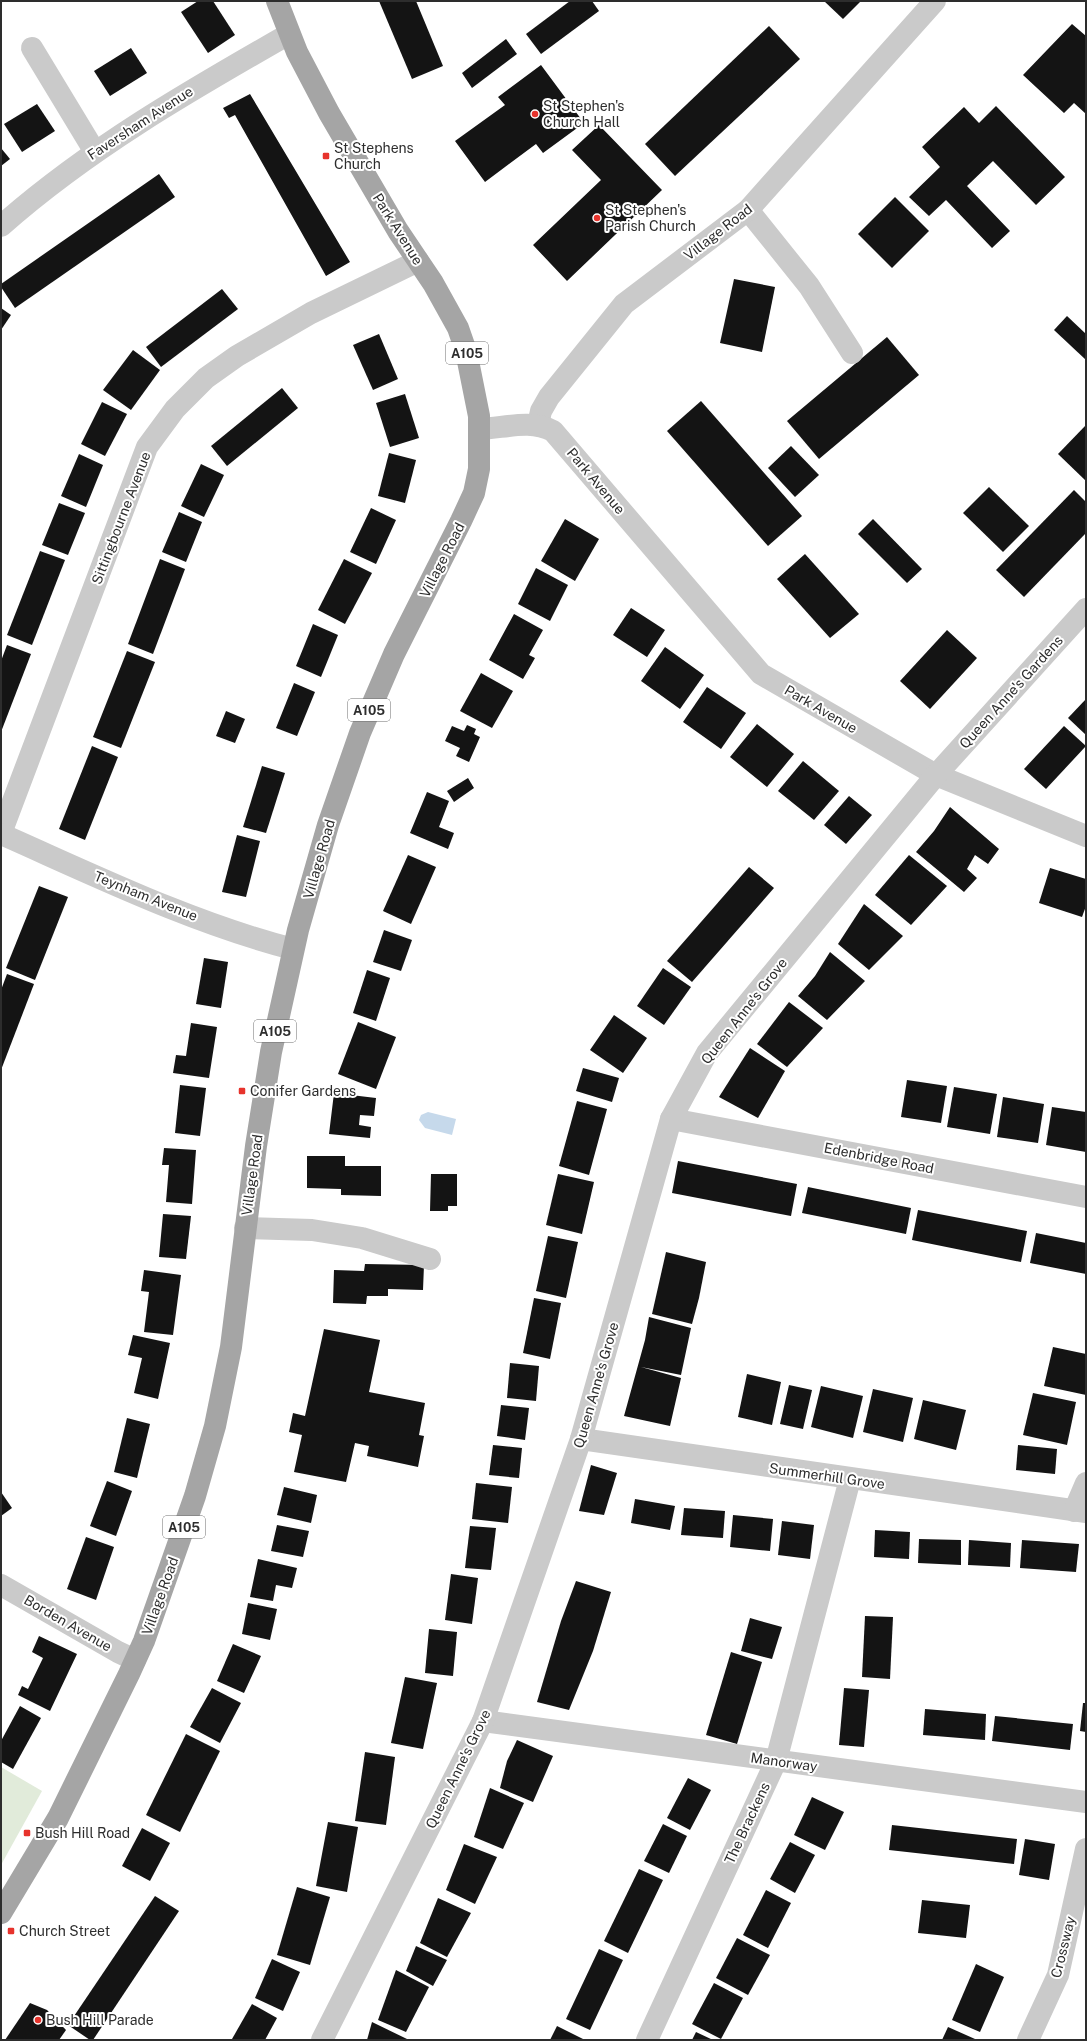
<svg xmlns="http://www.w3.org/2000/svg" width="1087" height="2041" viewBox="0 0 1087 2041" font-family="'Public Sans',sans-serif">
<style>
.green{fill:#e1ebda}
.water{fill:#c6d9eb}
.building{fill:#141414}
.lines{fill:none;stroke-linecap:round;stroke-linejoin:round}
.minor{stroke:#cacaca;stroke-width:22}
.major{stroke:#a5a5a5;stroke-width:22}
.poi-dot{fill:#e7332c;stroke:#fff;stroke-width:1.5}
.labels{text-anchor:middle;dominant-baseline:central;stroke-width:4;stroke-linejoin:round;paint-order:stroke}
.shield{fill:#fff;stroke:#6c6c6c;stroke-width:1}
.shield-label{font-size:13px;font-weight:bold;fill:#2d2d2d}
.poi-label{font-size:14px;fill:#2d2d2d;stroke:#fff;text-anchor:start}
.street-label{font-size:14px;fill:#2d2d2d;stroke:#fff}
</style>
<rect width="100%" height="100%" fill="#fff"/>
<!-- green -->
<polygon class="green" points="1,1767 42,1791 1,1865"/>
<!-- water -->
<polygon class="water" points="428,1112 456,1119 452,1135 425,1128 419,1120 421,1115"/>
<!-- building -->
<g class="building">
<polygon points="198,1 213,1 235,35 208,53 181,12"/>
<polygon points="379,1 416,1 443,66 412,79"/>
<polygon points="570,1 592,1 599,11 541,54 526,34"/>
<polygon points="824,1 861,1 843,19"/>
<polygon points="1072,24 1086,36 1086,114 1074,103 1064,113 1023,75"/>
<polygon points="769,26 800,59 675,176 645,144"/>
<polygon points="506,39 517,54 472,88 462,73"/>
<polygon points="131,48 147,73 110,96 94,71"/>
<polygon points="541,65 584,123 543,153 536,144 485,182 455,141 505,105 498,97"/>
<polygon points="250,94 350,262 326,276 235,115 229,118 223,108"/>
<polygon points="37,104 55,131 22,152 4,124"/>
<polygon points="996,106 1065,177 1036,205 993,161 967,186 1010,231 992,248 946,200 929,216 909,197 940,167 922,147 964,107 979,123"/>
<polygon points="599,125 662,190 567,281 533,245 601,180 572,150"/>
<polygon points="1,148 10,159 1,166"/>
<polygon points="159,174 175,197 15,308 1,287 1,284"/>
<polygon points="895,197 929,231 892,268 858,234"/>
<polygon points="734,279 775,287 762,352 720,343"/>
<polygon points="222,289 238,309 161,367 146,347"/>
<polygon points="1,308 11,315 1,330"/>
<polygon points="1067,316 1086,334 1086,360 1054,330"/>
<polygon points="379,334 398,379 373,390 353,345"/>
<polygon points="887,337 919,375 819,459 787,421"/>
<polygon points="133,350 160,370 131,410 103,390"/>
<polygon points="282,388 298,408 227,466 211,446"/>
<polygon points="405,394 419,438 390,447 376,403"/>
<polygon points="701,401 802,516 768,546 667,431"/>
<polygon points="102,402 127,414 105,456 81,444"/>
<polygon points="1086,425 1086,481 1058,454"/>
<polygon points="791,446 819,475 795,497 768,468"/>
<polygon points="389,453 416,460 405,503 378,496"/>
<polygon points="79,454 103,465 86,507 61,496"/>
<polygon points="201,464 224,475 204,517 181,506"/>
<polygon points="989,487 1029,526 1003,552 963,513"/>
<polygon points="1074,490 1086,502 1086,533 1024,597 996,570"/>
<polygon points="59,503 85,513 68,555 42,545"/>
<polygon points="371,508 396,520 376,564 350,552"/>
<polygon points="179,512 202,522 186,562 162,552"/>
<polygon points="565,519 599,539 575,581 541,561"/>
<polygon points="873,519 922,569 907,583 858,534"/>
<polygon points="40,551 65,560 32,645 7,635"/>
<polygon points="805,554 859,614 830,638 777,579"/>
<polygon points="160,559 185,569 153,654 128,644"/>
<polygon points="344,559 372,573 345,624 318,610"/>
<polygon points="536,568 568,585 550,621 518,604"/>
<polygon points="631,608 665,630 647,657 613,635"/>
<polygon points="514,614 543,630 529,655 535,658 523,679 489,660"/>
<polygon points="313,624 338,635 321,677 296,666"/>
<polygon points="947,630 977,658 930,709 900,681"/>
<polygon points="7,645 31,654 1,732 1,661"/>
<polygon points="665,647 704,675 680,709 641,681"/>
<polygon points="127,651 155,662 121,748 93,737"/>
<polygon points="481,673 513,691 492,728 460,711"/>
<polygon points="294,683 315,692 297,736 276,728"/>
<polygon points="707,687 746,713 721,749 683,722"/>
<polygon points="1086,699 1086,735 1068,718"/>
<polygon points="226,711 245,719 235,743 216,736"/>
<polygon points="757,724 794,754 767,787 730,757"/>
<polygon points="467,725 476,729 474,734 480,737 469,762 456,756 460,748 445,741 452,726 464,731"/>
<polygon points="1064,726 1086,746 1046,789 1024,769"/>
<polygon points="92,746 118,757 85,840 59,829"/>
<polygon points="803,761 839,791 814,820 778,791"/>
<polygon points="262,766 285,773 266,833 243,827"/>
<polygon points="468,778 474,788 454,802 447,791"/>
<polygon points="427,792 449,801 439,827 454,833 448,849 410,833"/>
<polygon points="849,796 872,815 846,844 824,825"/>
<polygon points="950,807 999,849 988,864 975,855 967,869 977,878 964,892 916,852 934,831"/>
<polygon points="237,835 260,841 246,897 222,892"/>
<polygon points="408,855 436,867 411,924 383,911"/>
<polygon points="909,855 947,886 911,925 875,895"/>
<polygon points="749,867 774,888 692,982 667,961"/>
<polygon points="1050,868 1086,879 1086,906 1082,917 1039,903"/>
<polygon points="39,886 68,897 35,980 6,968"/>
<polygon points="864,904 903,936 869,970 838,944"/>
<polygon points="384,930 412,940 401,971 373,962"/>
<polygon points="830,952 865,981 827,1020 798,996 815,976"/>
<polygon points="204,958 228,962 221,1008 196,1004"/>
<polygon points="663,968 691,987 664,1025 637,1006"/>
<polygon points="367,970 390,978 376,1021 353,1013"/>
<polygon points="7,974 34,984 1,1070 1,990"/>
<polygon points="789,1002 823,1028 787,1067 757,1044"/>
<polygon points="614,1015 647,1038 623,1073 590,1050"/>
<polygon points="358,1022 396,1037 376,1089 338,1074"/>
<polygon points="191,1023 217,1027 209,1078 173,1073 176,1055 186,1056"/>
<polygon points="750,1048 785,1071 758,1118 719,1097"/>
<polygon points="583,1068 619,1078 612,1102 576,1091"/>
<polygon points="907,1080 947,1086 941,1123 901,1117"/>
<polygon points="180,1085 206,1088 200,1136 175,1133"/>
<polygon points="954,1087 997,1094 990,1134 947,1127"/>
<polygon points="334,1093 376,1098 374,1116 360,1115 359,1125 371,1127 370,1138 329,1134"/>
<polygon points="1003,1097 1044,1104 1038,1143 997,1137"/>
<polygon points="577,1101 607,1109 589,1175 559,1166"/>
<polygon points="1052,1107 1086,1112 1086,1152 1046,1145"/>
<polygon points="164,1148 196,1150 192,1204 166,1202 169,1165 162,1165"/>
<polygon points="307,1156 345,1156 345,1166 381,1166 381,1196 341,1195 341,1189 307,1188"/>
<polygon points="678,1161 797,1184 791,1216 672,1193"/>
<polygon points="431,1174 457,1174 457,1206 448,1206 448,1211 430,1211"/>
<polygon points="558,1174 594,1182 582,1234 546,1225"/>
<polygon points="808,1187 911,1208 906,1234 802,1213"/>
<polygon points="918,1210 1027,1231 1021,1262 912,1240"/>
<polygon points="163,1214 191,1216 186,1259 159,1257"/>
<polygon points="1036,1233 1086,1243 1086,1274 1030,1263"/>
<polygon points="548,1236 578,1242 566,1298 536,1291"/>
<polygon points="666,1252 706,1262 699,1298 692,1324 652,1314"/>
<polygon points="365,1264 424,1265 423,1290 388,1289 388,1296 367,1296 366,1304 333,1303 334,1270 364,1271"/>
<polygon points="144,1270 181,1275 173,1335 144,1332 149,1292 141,1291"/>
<polygon points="534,1298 561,1303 550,1359 523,1353"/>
<polygon points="649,1317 691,1328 681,1375 641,1367 681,1378 670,1426 624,1416 645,1340"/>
<polygon points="324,1329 380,1340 369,1392 425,1403 419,1435 424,1436 418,1467 367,1456 369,1446 355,1443 346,1482 294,1472 302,1435 289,1432 293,1413 305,1416"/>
<polygon points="133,1335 170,1343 158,1399 134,1393 142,1358 128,1355"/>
<polygon points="1053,1347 1086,1354 1086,1395 1044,1386"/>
<polygon points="510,1363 539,1366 536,1401 507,1398"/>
<polygon points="747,1374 781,1382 772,1425 738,1417"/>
<polygon points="789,1385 812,1390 803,1429 780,1424"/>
<polygon points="821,1386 863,1396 853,1438 811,1427"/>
<polygon points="873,1389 913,1398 903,1442 863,1432"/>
<polygon points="1033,1393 1076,1402 1067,1445 1023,1435"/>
<polygon points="923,1400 966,1410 956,1450 914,1439"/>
<polygon points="501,1405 529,1408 525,1440 497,1436"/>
<polygon points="127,1418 150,1424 137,1478 114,1472"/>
<polygon points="493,1445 522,1448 519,1478 489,1475"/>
<polygon points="1018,1445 1057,1449 1055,1474 1016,1470"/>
<polygon points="591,1465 617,1473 604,1515 579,1511"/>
<polygon points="107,1481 132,1491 116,1536 90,1526"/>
<polygon points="476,1483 512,1487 508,1523 472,1519"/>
<polygon points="284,1487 317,1495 311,1523 277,1515"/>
<polygon points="1,1492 12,1508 1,1516"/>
<polygon points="635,1499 675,1506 670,1530 631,1523"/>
<polygon points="684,1508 725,1511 723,1538 681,1535"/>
<polygon points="733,1515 773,1519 770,1551 730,1547"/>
<polygon points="782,1521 814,1525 810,1559 778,1555"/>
<polygon points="277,1525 309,1531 303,1557 271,1551"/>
<polygon points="470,1526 496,1528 491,1570 465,1568"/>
<polygon points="875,1530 910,1532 909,1559 874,1557"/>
<polygon points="86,1537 114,1547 96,1600 67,1589"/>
<polygon points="919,1539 961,1540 961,1565 918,1563"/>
<polygon points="969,1540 1011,1543 1010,1567 968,1565"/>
<polygon points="1022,1540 1079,1544 1076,1572 1020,1568"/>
<polygon points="258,1559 297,1568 292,1588 276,1585 273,1601 250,1597"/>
<polygon points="451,1574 478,1578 472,1624 445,1620"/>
<polygon points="576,1581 611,1592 593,1651 569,1710 537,1702 561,1621"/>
<polygon points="248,1603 277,1609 270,1640 242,1634"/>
<polygon points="865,1616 893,1617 890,1679 862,1677"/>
<polygon points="750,1618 782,1627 772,1659 741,1651"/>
<polygon points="429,1629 457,1632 453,1676 425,1673"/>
<polygon points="39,1636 77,1654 50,1711 18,1695 22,1686 28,1689 43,1658 32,1652"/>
<polygon points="233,1644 261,1656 244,1693 217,1681"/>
<polygon points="731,1652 762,1662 737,1744 706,1735"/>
<polygon points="405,1677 437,1683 423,1749 391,1743"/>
<polygon points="212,1688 241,1703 220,1743 190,1727"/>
<polygon points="844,1688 869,1690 864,1747 839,1745"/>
<polygon points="1083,1703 1086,1703 1086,1732 1080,1731"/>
<polygon points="20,1706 41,1718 13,1769 1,1762 1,1741"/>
<polygon points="925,1709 986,1714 985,1740 923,1735"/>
<polygon points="995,1716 1073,1724 1070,1750 992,1741"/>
<polygon points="186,1734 220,1751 180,1832 146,1815"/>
<polygon points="517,1740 553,1756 533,1802 500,1788 507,1761"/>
<polygon points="365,1752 395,1757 386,1825 355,1821"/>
<polygon points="688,1778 711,1790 690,1830 667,1818"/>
<polygon points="490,1788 524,1803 503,1849 474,1837"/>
<polygon points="812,1797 844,1812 825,1850 794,1835"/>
<polygon points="328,1822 358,1827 347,1892 316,1886"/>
<polygon points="663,1824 687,1836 669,1873 644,1861"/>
<polygon points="892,1825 1017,1839 1014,1864 889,1850"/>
<polygon points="142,1828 170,1843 150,1881 122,1866"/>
<polygon points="1025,1839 1055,1844 1049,1880 1019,1875"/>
<polygon points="790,1842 815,1855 795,1893 770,1879"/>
<polygon points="464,1844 497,1857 475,1904 446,1890"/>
<polygon points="639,1869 663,1880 628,1953 604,1941"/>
<polygon points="297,1887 330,1897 310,1965 277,1955"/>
<polygon points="766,1890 791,1903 768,1948 743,1935"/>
<polygon points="155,1896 179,1911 93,2040 90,2040 68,2025"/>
<polygon points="438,1898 471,1913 447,1957 420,1943"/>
<polygon points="922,1900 970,1905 966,1938 918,1933"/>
<polygon points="737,1938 770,1955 748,1995 716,1978"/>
<polygon points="416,1946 447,1960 433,1986 406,1971"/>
<polygon points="599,1949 623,1960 590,2030 566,2019"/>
<polygon points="272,1959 300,1972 283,2011 255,1998"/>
<polygon points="976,1964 1004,1977 980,2032 952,2020"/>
<polygon points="396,1970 429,1987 406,2032 378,2020"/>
<polygon points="714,1983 743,1998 721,2039 692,2024"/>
<polygon points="30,2003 47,2010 66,2030 59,2040 5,2040"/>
<polygon points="252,2004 277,2018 265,2040 235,2040 232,2039"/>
<polygon points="372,2022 407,2039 406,2040 367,2040"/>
<polygon points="557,2026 585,2040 550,2040"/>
<polygon points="948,2027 975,2039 974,2040 942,2040"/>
<polygon points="696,2032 713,2040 692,2040"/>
</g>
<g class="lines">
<!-- minor -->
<g class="minor">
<polyline points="32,48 95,152"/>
<polyline points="748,210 809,286 852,353"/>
<path d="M1,226C88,149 189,91 289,34"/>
<polyline points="538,425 541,411 549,397 624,304 748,210 935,1"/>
<path d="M480,429C505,428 530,419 553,431L761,674L936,775L1086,836"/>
<polyline points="1,833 147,447 175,409 206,378 237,356 311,313 418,261"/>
<path d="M1,834C96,876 192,923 293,949"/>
<polyline points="671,1119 1086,1197"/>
<polyline points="245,1228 312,1230 362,1238 430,1259"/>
<polyline points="581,1439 1086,1512"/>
<polyline points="1074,1511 1086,1483"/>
<polyline points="1,1585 118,1652 135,1660"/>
<polyline points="483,1721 1086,1802"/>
<polyline points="322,2040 483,1721 581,1439 671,1119 707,1053 936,775 1086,609"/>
<polyline points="647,2040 776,1761 850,1479"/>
<polyline points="1028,2040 1058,1975 1086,1849"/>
</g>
<!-- major -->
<polyline class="major" points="1,1913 58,1818 129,1674 144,1641 195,1496 215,1426 231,1347 256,1146 271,1052 298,930 328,825 360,733 394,654 461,521 474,493 479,469 479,416 466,351 458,328 433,283 398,231 329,113 297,52 277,1"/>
</g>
<!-- markers -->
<g class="poi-dot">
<circle cx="535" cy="114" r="4"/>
<rect x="322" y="152" width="8" height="8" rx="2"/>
<circle cx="597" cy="218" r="4"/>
<rect x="238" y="1087" width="8" height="8" rx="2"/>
<rect x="23" y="1829" width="8" height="8" rx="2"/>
<rect x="7" y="1927" width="8" height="8" rx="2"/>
<circle cx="38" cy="2020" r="4"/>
</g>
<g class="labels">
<!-- shield labels -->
<g class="shield">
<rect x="446" y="342" width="42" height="22" rx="3"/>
<rect x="348" y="699" width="42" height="22" rx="3"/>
<rect x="254" y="1020" width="42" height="22" rx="3"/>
<rect x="163" y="1516" width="42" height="22" rx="3"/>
</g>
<g class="shield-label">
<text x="467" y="353">A105</text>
<text x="369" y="710">A105</text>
<text x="275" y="1031">A105</text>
<text x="184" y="1527">A105</text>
</g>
<!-- poi labels -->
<g class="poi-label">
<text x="543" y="106">St Stephen's<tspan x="543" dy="16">Church Hall</tspan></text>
<text x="334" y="148">St Stephens<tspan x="334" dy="16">Church</tspan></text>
<text x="605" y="210">St Stephen's<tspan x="605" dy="16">Parish Church</tspan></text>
<text x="250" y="1091">Conifer Gardens</text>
<text x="35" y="1833">Bush Hill Road</text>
<text x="19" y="1931">Church Street</text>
<text x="46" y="2020">Bush Hill Parade</text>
</g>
<!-- street labels -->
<g class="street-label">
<text transform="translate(140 123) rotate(-33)">Faversham Avenue</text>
<text transform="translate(398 229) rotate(58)">Park Avenue</text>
<text transform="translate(718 232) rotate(-38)">Village Road</text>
<text transform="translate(596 481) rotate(50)">Park Avenue</text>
<text transform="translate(121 518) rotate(-69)">Sittingbourne Avenue</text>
<text transform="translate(442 560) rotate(-63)">Village Road</text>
<text transform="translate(1011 692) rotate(-48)">Queen Anne's Gardens</text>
<text transform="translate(821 709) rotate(30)">Park Avenue</text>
<text transform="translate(319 859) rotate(-74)">Village Road</text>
<text transform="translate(146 896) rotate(22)">Teynham Avenue</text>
<text transform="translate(744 1011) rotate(-52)">Queen Anne's Grove</text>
<text transform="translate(879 1158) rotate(11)">Edenbridge Road</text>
<text transform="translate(252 1175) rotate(-82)">Village Road</text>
<text transform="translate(596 1385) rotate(-74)">Queen Anne's Grove</text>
<text transform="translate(827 1476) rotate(8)">Summerhill Grove</text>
<text transform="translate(160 1596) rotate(-70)">Village Road</text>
<text transform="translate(68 1623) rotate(30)">Borden Avenue</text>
<text transform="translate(784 1762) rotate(8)">Manorway</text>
<text transform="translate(458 1769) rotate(-64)">Queen Anne's Grove</text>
<text transform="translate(747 1823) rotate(-65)">The Brackens</text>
<text transform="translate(1063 1947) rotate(-76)">Crossway</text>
</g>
</g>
<!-- border -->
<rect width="1087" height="2041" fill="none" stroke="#2d2d2d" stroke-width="4"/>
</svg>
